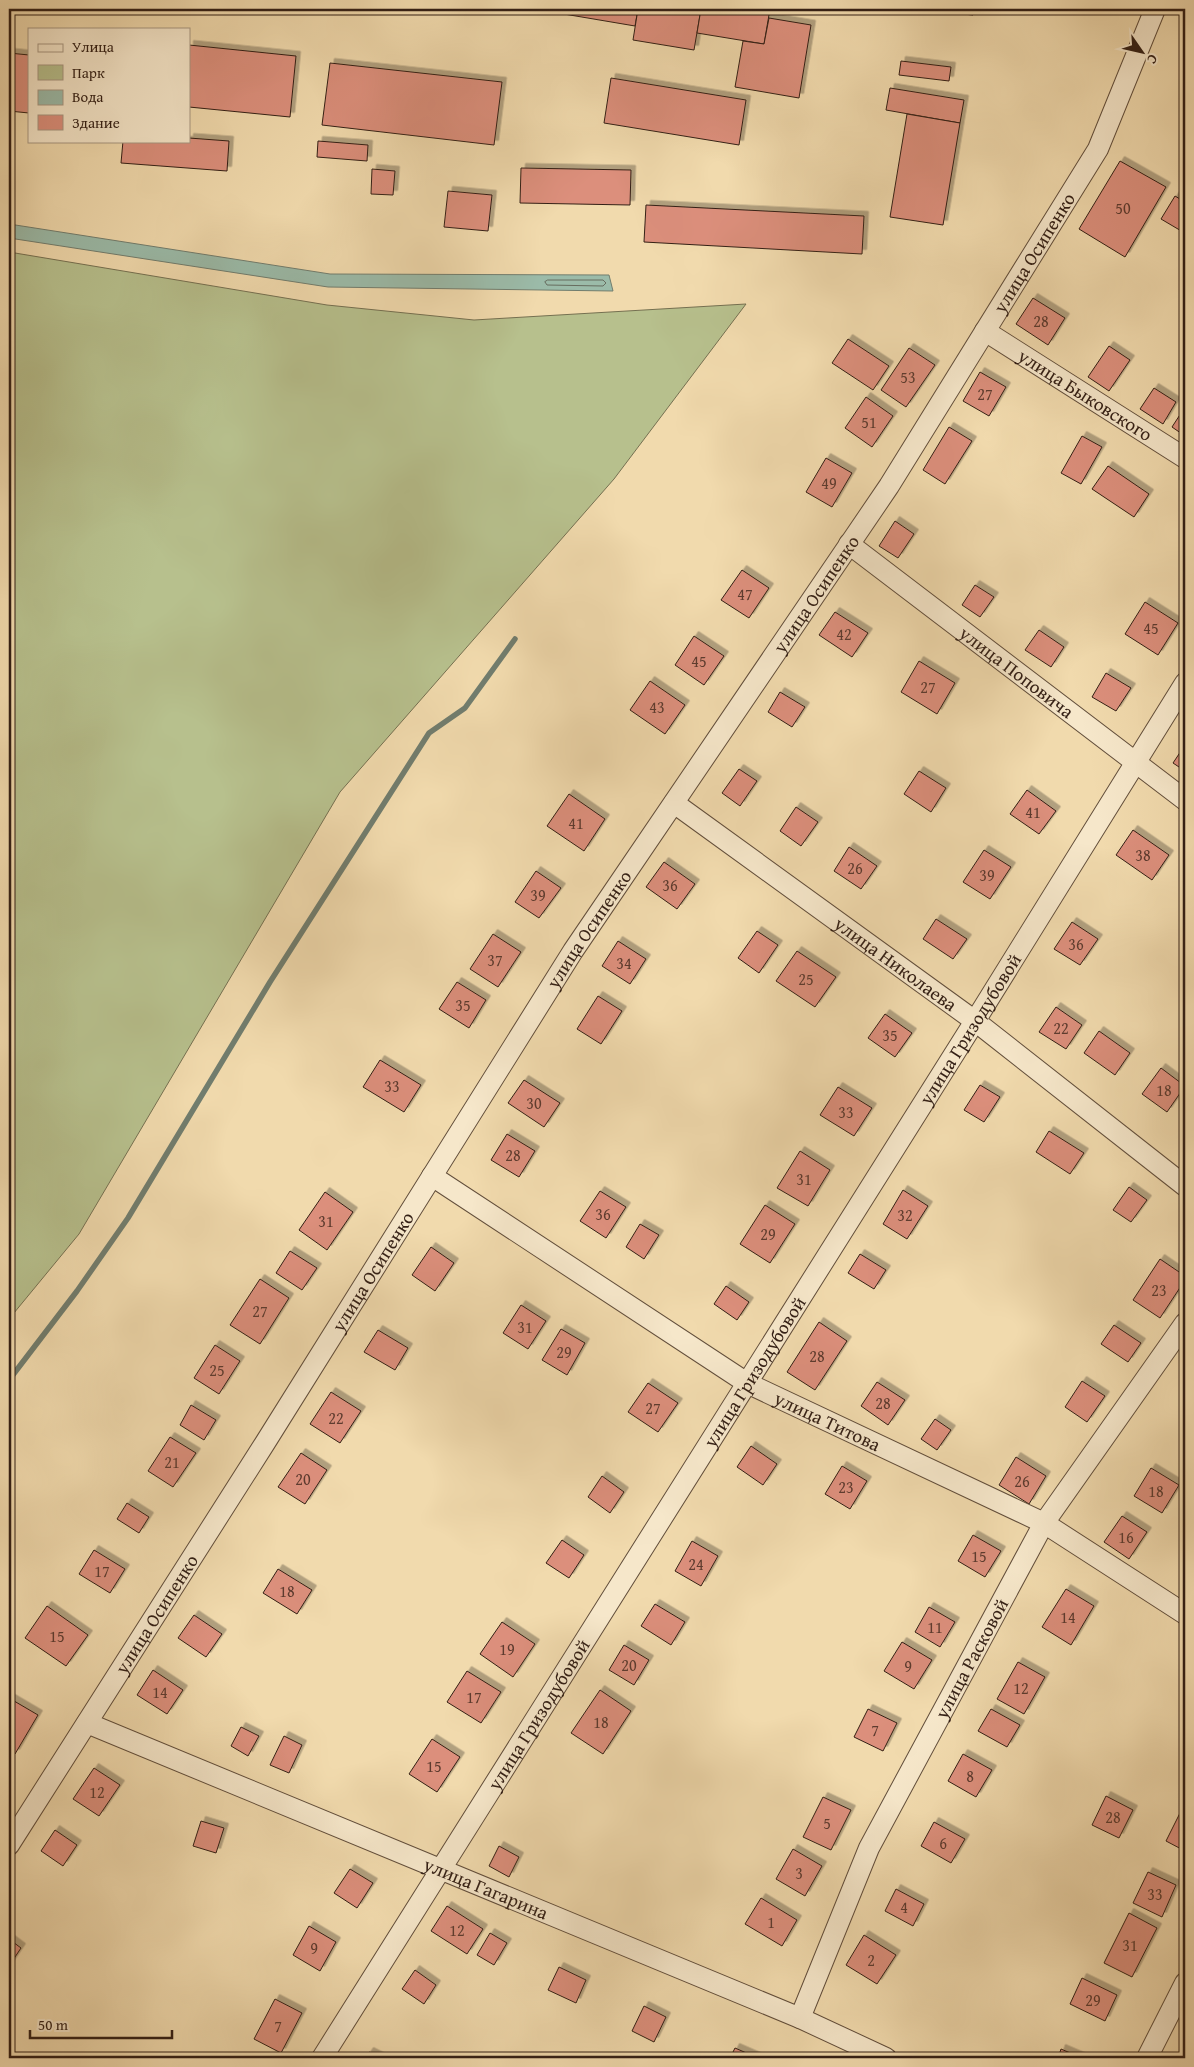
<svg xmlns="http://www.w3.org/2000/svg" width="1194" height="2067" viewBox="0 0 1194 2067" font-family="'Gentium Book Plus',serif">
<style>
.green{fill:#b7c08d;stroke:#757051}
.water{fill:#9bbba9;stroke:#717d6e}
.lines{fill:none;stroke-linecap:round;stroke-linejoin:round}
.shore{stroke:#676d5f;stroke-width:1}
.stream{stroke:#717d6e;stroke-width:5.5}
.building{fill:#dc8f7c;stroke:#331f15;filter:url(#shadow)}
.minor-casing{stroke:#624e3b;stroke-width:22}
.minor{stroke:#f6e7ca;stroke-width:20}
.labels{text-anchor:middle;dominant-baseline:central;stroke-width:4;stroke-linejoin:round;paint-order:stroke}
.number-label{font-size:16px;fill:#5d3b2f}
.street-label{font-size:19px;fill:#331f15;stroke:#f6e7ca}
</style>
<defs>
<filter id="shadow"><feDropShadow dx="4.5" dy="-4.5" stdDeviation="0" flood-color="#0004"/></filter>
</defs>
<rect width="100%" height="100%" fill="#f1daad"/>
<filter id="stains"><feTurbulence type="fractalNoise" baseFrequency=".004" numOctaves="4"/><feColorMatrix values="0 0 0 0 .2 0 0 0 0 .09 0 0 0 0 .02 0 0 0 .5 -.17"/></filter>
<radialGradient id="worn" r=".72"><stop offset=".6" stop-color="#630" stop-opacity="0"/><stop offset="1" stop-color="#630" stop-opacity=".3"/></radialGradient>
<!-- green -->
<polygon class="green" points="9,252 327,305 474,320 746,304 614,479 340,792 79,1234 9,1319"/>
<!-- water -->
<polygon class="water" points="9,224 330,274 609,275 613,291 328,287 9,238"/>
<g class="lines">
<!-- shore -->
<polygon class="shore" points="548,280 603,280 606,283 603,286 547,285 545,282"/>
<!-- stream -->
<polyline class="stream" points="9,1380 77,1291 128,1218 270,982 429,733 465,708 515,639"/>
</g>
<!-- building -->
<g class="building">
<polygon points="565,9 638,9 635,26 564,14"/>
<polygon points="638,9 701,9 694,50 633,40"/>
<polygon points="701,9 770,9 764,44 697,33"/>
<polygon points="934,9 974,9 973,15 933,11"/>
<polygon points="1086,9 1107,9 1106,13"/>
<polygon points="769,18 811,25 799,98 735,87 743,41 764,44"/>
<polygon points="189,45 296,56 290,117 189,107"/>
<polygon points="9,53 29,55 29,113 9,111"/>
<polygon points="901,61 951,67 949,81 899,75"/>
<polygon points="330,63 502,82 494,145 322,125"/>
<polygon points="611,78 746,100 739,145 604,123"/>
<polygon points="890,88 964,100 960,123 886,110"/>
<polygon points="907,114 960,123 943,225 890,217"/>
<polygon points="189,138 229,141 227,171 121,163 123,141 189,141"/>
<polygon points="318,141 368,145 367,161 317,157"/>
<polygon points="1120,161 1166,187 1125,257 1079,229"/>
<polygon points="521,168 631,170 630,205 520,203"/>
<polygon points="372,169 395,171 393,195 371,194"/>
<polygon points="448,191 492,195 488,231 444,227"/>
<polygon points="1175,196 1185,202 1185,228 1183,232 1161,219"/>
<polygon points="646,205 864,216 862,254 644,242"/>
<polygon points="1033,298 1065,318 1048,345 1016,324"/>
<polygon points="848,339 889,366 873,390 832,363"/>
<polygon points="1109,346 1130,360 1109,391 1088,377"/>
<polygon points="909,348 935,365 906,407 881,390"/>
<polygon points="980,372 1006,387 989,416 963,401"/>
<polygon points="1154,388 1176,402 1163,424 1140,409"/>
<polygon points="866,397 893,416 872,447 845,428"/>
<polygon points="1185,407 1185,436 1172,427"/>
<polygon points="949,427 972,441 945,484 923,470"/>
<polygon points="1082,436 1102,447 1081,484 1061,473"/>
<polygon points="826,458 852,473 832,507 806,492"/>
<polygon points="1108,466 1149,494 1134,517 1092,489"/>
<polygon points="895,521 914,534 898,558 879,546"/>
<polygon points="742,570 769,588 749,618 721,600"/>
<polygon points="975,585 994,597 980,617 962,605"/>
<polygon points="1145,602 1178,623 1158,655 1125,634"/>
<polygon points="835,612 868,633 852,657 819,635"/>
<polygon points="1039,630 1064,647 1051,667 1025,650"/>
<polygon points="694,636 724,656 704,685 675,665"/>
<polygon points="919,661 955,683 937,714 901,692"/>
<polygon points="1106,673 1131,688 1116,711 1092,697"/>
<polygon points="650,681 685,705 665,734 630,710"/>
<polygon points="780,692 805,707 792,727 768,712"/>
<polygon points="1185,745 1185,771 1173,763"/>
<polygon points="739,769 757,781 740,806 722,793"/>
<polygon points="919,771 946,788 931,812 904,794"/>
<polygon points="1027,790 1056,811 1039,834 1010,814"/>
<polygon points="569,794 605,819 584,851 547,826"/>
<polygon points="796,807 818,822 801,846 780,831"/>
<polygon points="1133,830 1169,855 1152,880 1116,855"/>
<polygon points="849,847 877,866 861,889 834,871"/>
<polygon points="984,850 1011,867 990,899 963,882"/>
<polygon points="664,862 695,884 677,909 646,887"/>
<polygon points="536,871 561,888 539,918 515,902"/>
<polygon points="936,919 967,939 953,959 923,939"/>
<polygon points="1072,922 1098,939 1080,965 1054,949"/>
<polygon points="757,931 778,945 759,973 738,958"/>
<polygon points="493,934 521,952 498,987 470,969"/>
<polygon points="618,941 646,959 630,984 602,966"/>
<polygon points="797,951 836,977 815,1007 776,981"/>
<polygon points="457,982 486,1000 469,1028 439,1009"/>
<polygon points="598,996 622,1011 601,1044 577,1029"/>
<polygon points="1056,1007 1082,1025 1066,1049 1039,1032"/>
<polygon points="885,1014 912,1033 895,1057 868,1038"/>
<polygon points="1099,1031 1130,1053 1115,1075 1084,1053"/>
<polygon points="380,1060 421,1085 404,1112 363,1087"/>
<polygon points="1161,1068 1185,1086 1167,1112 1142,1094"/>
<polygon points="524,1080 560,1103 544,1127 508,1103"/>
<polygon points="980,1085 1000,1097 984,1122 964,1110"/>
<polygon points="838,1087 872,1108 854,1136 820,1115"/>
<polygon points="1049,1131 1084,1153 1070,1174 1036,1152"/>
<polygon points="507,1134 535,1151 519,1177 491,1160"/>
<polygon points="800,1151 830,1170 808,1206 777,1188"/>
<polygon points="1129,1187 1147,1200 1131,1222 1113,1210"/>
<polygon points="903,1190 928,1206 907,1239 883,1224"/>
<polygon points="600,1191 626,1207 606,1238 580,1221"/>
<polygon points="325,1192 353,1212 327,1250 299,1230"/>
<polygon points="765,1205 795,1224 770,1263 740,1244"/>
<polygon points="640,1224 659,1235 644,1259 626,1247"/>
<polygon points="431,1247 454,1263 435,1291 412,1275"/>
<polygon points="290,1251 317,1268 302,1290 276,1273"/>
<polygon points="860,1254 886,1270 874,1289 848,1273"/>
<polygon points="1160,1259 1185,1276 1185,1280 1160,1318 1133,1300"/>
<polygon points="260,1279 289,1298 260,1344 230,1325"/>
<polygon points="726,1286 749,1302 737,1320 714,1304"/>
<polygon points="521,1305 546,1321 528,1349 503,1333"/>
<polygon points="819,1322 847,1341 815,1390 787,1372"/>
<polygon points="1114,1325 1141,1343 1128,1362 1101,1344"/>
<polygon points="561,1329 585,1343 567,1375 542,1360"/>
<polygon points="378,1330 408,1348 395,1370 364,1352"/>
<polygon points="215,1345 240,1361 219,1394 194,1378"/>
<polygon points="1082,1381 1105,1396 1087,1422 1065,1407"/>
<polygon points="877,1382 905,1400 888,1425 861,1406"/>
<polygon points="648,1383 678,1403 658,1432 628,1412"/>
<polygon points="331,1392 361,1411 340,1443 310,1424"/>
<polygon points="191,1405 216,1420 204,1440 180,1425"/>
<polygon points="935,1419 951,1430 937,1450 921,1439"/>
<polygon points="170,1437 196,1453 173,1487 148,1471"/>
<polygon points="751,1446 777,1464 763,1485 737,1467"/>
<polygon points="301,1453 327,1470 305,1504 278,1487"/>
<polygon points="1016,1457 1046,1476 1029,1504 999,1485"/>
<polygon points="842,1466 867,1481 850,1509 825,1494"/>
<polygon points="1151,1468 1179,1485 1162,1513 1134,1496"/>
<polygon points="602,1476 624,1492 610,1513 588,1497"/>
<polygon points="127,1503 149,1517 139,1533 117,1519"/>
<polygon points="1122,1516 1147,1532 1129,1559 1104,1542"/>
<polygon points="973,1535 1001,1551 985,1577 958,1561"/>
<polygon points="562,1540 584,1555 569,1578 546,1563"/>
<polygon points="692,1541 718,1556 701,1586 675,1571"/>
<polygon points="94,1550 125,1569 110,1593 79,1574"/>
<polygon points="278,1569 312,1590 297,1614 263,1593"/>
<polygon points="1066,1589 1094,1606 1071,1645 1042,1627"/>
<polygon points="655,1604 685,1622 671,1645 641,1626"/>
<polygon points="47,1606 88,1635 66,1666 25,1638"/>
<polygon points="929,1607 955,1622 940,1647 915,1632"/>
<polygon points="194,1615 222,1634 206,1657 178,1638"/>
<polygon points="502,1622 535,1644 513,1677 480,1654"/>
<polygon points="902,1642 932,1660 914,1689 884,1671"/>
<polygon points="624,1645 649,1660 634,1685 609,1670"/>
<polygon points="1018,1662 1045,1677 1024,1714 997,1699"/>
<polygon points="153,1670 183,1690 167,1714 137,1695"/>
<polygon points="467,1671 501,1692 481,1723 447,1702"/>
<polygon points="600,1690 631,1711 603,1754 571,1733"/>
<polygon points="9,1698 38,1715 15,1754 9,1751"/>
<polygon points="868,1709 897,1723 883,1751 854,1737"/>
<polygon points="991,1709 1020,1725 1007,1747 978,1731"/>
<polygon points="241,1727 259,1736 248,1756 231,1746"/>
<polygon points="284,1736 302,1745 289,1773 270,1765"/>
<polygon points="432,1739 460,1757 437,1792 409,1774"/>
<polygon points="963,1754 992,1770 976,1797 948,1781"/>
<polygon points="94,1768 120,1785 99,1816 73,1799"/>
<polygon points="1106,1796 1133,1810 1119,1838 1092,1825"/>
<polygon points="823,1797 851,1810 831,1850 803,1837"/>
<polygon points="1185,1803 1185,1851 1166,1841"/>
<polygon points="201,1821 224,1828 216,1853 193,1846"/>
<polygon points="934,1822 965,1839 951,1863 921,1846"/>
<polygon points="55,1830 77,1845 63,1866 41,1851"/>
<polygon points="499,1846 519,1857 509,1877 489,1866"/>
<polygon points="793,1849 822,1866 805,1896 776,1879"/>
<polygon points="350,1869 373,1883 357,1908 334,1893"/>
<polygon points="1148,1872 1176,1885 1162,1917 1133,1903"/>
<polygon points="896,1889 924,1904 913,1926 885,1911"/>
<polygon points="761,1898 797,1920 782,1946 745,1924"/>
<polygon points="447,1906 483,1929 467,1954 431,1931"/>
<polygon points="1129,1913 1157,1928 1132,1977 1104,1963"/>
<polygon points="309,1926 336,1942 320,1971 293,1955"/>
<polygon points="490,1933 507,1943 494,1965 477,1955"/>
<polygon points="864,1935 896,1955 877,1984 846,1965"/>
<polygon points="9,1939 21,1948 9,1966"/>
<polygon points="559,1967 586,1980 576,2003 548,1990"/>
<polygon points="415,1970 436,1985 424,2004 402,1989"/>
<polygon points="1082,1978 1117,1995 1105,2021 1070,2004"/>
<polygon points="275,1999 302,2013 281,2053 254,2039"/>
<polygon points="644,2006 666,2017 654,2042 632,2031"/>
<polygon points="735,2048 758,2058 730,2058"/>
<polygon points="1061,2049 1082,2058 1058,2058"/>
<polygon points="369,2052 381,2058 365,2058"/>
</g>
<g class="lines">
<!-- minor casing -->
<g class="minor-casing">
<g id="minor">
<path id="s1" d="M985,331L1185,458"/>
<path id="s2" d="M849,544L1185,800"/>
<path id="s3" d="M674,803L975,1021L1185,1186"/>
<path id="s4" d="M432,1176L747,1383L1044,1523L1185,1614"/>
<path id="s5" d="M87,1723L800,2018L886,2058"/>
<path id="s6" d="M9,1845L265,1443L573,951L889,486L1098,149L1155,9"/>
<path id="s7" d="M800,2018L869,1848L1044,1523L1185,1323"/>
<path id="s8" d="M322,2058L975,1021L1185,683"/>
<polyline points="1147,2058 1185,1983"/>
</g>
</g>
<!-- minor -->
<use href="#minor" class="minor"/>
</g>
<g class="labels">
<!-- number labels -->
<g class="number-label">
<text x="1123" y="208">50</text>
<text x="1041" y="321">28</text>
<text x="908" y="377">53</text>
<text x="985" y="394">27</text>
<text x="869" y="422">51</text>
<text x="829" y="483">49</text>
<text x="745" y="594">47</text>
<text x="1151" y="628">45</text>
<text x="844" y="634">42</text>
<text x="699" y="661">45</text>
<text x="928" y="687">27</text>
<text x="657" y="707">43</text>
<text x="1033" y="812">41</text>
<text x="576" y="823">41</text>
<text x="1143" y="855">38</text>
<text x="855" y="868">26</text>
<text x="987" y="875">39</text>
<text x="670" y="885">36</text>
<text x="538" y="895">39</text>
<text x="1076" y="944">36</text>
<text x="495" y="960">37</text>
<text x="624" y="963">34</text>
<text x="806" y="979">25</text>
<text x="463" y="1005">35</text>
<text x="1061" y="1028">22</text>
<text x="890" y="1035">35</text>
<text x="392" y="1086">33</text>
<text x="1164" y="1090">18</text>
<text x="534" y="1103">30</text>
<text x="846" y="1112">33</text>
<text x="513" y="1155">28</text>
<text x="804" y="1179">31</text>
<text x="603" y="1214">36</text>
<text x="905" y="1215">32</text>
<text x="326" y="1221">31</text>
<text x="768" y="1234">29</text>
<text x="1159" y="1290">23</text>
<text x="260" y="1311">27</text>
<text x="525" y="1327">31</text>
<text x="564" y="1352">29</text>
<text x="817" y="1356">28</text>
<text x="217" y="1370">25</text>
<text x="883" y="1403">28</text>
<text x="653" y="1408">27</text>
<text x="336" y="1418">22</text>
<text x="172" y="1462">21</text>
<text x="303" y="1479">20</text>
<text x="1022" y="1481">26</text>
<text x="846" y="1487">23</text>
<text x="1156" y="1491">18</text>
<text x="1126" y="1537">16</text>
<text x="979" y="1556">15</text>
<text x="696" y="1564">24</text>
<text x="102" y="1571">17</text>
<text x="287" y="1591">18</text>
<text x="1068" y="1617">14</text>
<text x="935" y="1627">11</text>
<text x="57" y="1636">15</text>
<text x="507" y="1649">19</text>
<text x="629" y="1665">20</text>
<text x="908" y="1666">9</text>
<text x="1021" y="1688">12</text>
<text x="160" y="1692">14</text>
<text x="474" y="1697">17</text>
<text x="601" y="1722">18</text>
<text x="875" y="1730">7</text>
<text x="434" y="1766">15</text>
<text x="970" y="1776">8</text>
<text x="97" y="1792">12</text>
<text x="1113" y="1817">28</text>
<text x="827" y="1823">5</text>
<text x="943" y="1843">6</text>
<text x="799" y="1873">3</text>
<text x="1155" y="1894">33</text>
<text x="904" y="1907">4</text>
<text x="771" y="1922">1</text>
<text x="457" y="1930">12</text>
<text x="1130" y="1945">31</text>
<text x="314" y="1948">9</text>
<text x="871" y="1960">2</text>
<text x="1093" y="2000">29</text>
<text x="278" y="2026">7</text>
</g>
<!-- street labels -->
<g class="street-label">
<text stroke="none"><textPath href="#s6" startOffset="1894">улица Осипенко</textPath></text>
<text stroke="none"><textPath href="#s1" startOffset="119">улица Быковского</textPath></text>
<text stroke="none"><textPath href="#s6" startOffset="1489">улица Осипенко</textPath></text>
<text stroke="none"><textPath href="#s2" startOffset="211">улица Поповича</textPath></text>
<text stroke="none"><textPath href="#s6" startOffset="1084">улица Осипенко</textPath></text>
<text stroke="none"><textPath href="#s3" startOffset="274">улица Николаева</textPath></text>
<text stroke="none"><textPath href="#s8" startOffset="1216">улица Гризодубовой</textPath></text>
<text stroke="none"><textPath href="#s6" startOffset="679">улица Осипенко</textPath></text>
<text stroke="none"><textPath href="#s8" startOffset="811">улица Гризодубовой</textPath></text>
<text stroke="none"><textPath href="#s4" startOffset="466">улица Титова</textPath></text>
<text stroke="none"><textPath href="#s6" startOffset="274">улица Осипенко</textPath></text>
<text stroke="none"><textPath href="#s7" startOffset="399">улица Расковой</textPath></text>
<text stroke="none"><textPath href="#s8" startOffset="406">улица Гризодубовой</textPath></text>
<text stroke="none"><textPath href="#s5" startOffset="432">улица Гагарина</textPath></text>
</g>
</g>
<!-- margin -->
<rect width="1194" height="2067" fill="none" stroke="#f1daad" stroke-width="30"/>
<rect x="10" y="10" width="1174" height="2047" fill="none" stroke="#331f15" stroke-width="2.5"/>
<rect x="15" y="15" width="1164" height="2037" fill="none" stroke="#331f15"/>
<!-- legend -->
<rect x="28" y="28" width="162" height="115" fill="#f6e7ca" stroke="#a89782"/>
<rect x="38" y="44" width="25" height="8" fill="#f6e7ca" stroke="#a89782"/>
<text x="72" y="52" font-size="15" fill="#331f15">Улица</text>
<rect x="38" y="65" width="25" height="15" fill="#b7c08d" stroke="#a89782"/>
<text x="72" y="78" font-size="15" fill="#331f15">Парк</text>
<rect x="38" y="90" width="25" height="15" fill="#9bbba9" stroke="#a89782"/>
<text x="72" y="102" font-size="15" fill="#331f15">Вода</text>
<rect x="38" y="115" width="25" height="15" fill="#dc8f7c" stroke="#a89782"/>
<text x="72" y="128" font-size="15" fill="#331f15">Здание</text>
<!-- north arrow -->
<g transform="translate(1142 52) rotate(124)" stroke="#f6e7ca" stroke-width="4" paint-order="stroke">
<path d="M0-4L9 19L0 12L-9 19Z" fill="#331f15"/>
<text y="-8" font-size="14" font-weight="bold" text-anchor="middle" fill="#331f15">С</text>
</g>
<!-- scale -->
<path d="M30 2030v8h142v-8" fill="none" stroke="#331f15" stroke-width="2.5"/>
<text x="38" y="2030" font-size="15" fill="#331f15" stroke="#f6e7ca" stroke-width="4" paint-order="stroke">50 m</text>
<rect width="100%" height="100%" filter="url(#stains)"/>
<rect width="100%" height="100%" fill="url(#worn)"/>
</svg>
